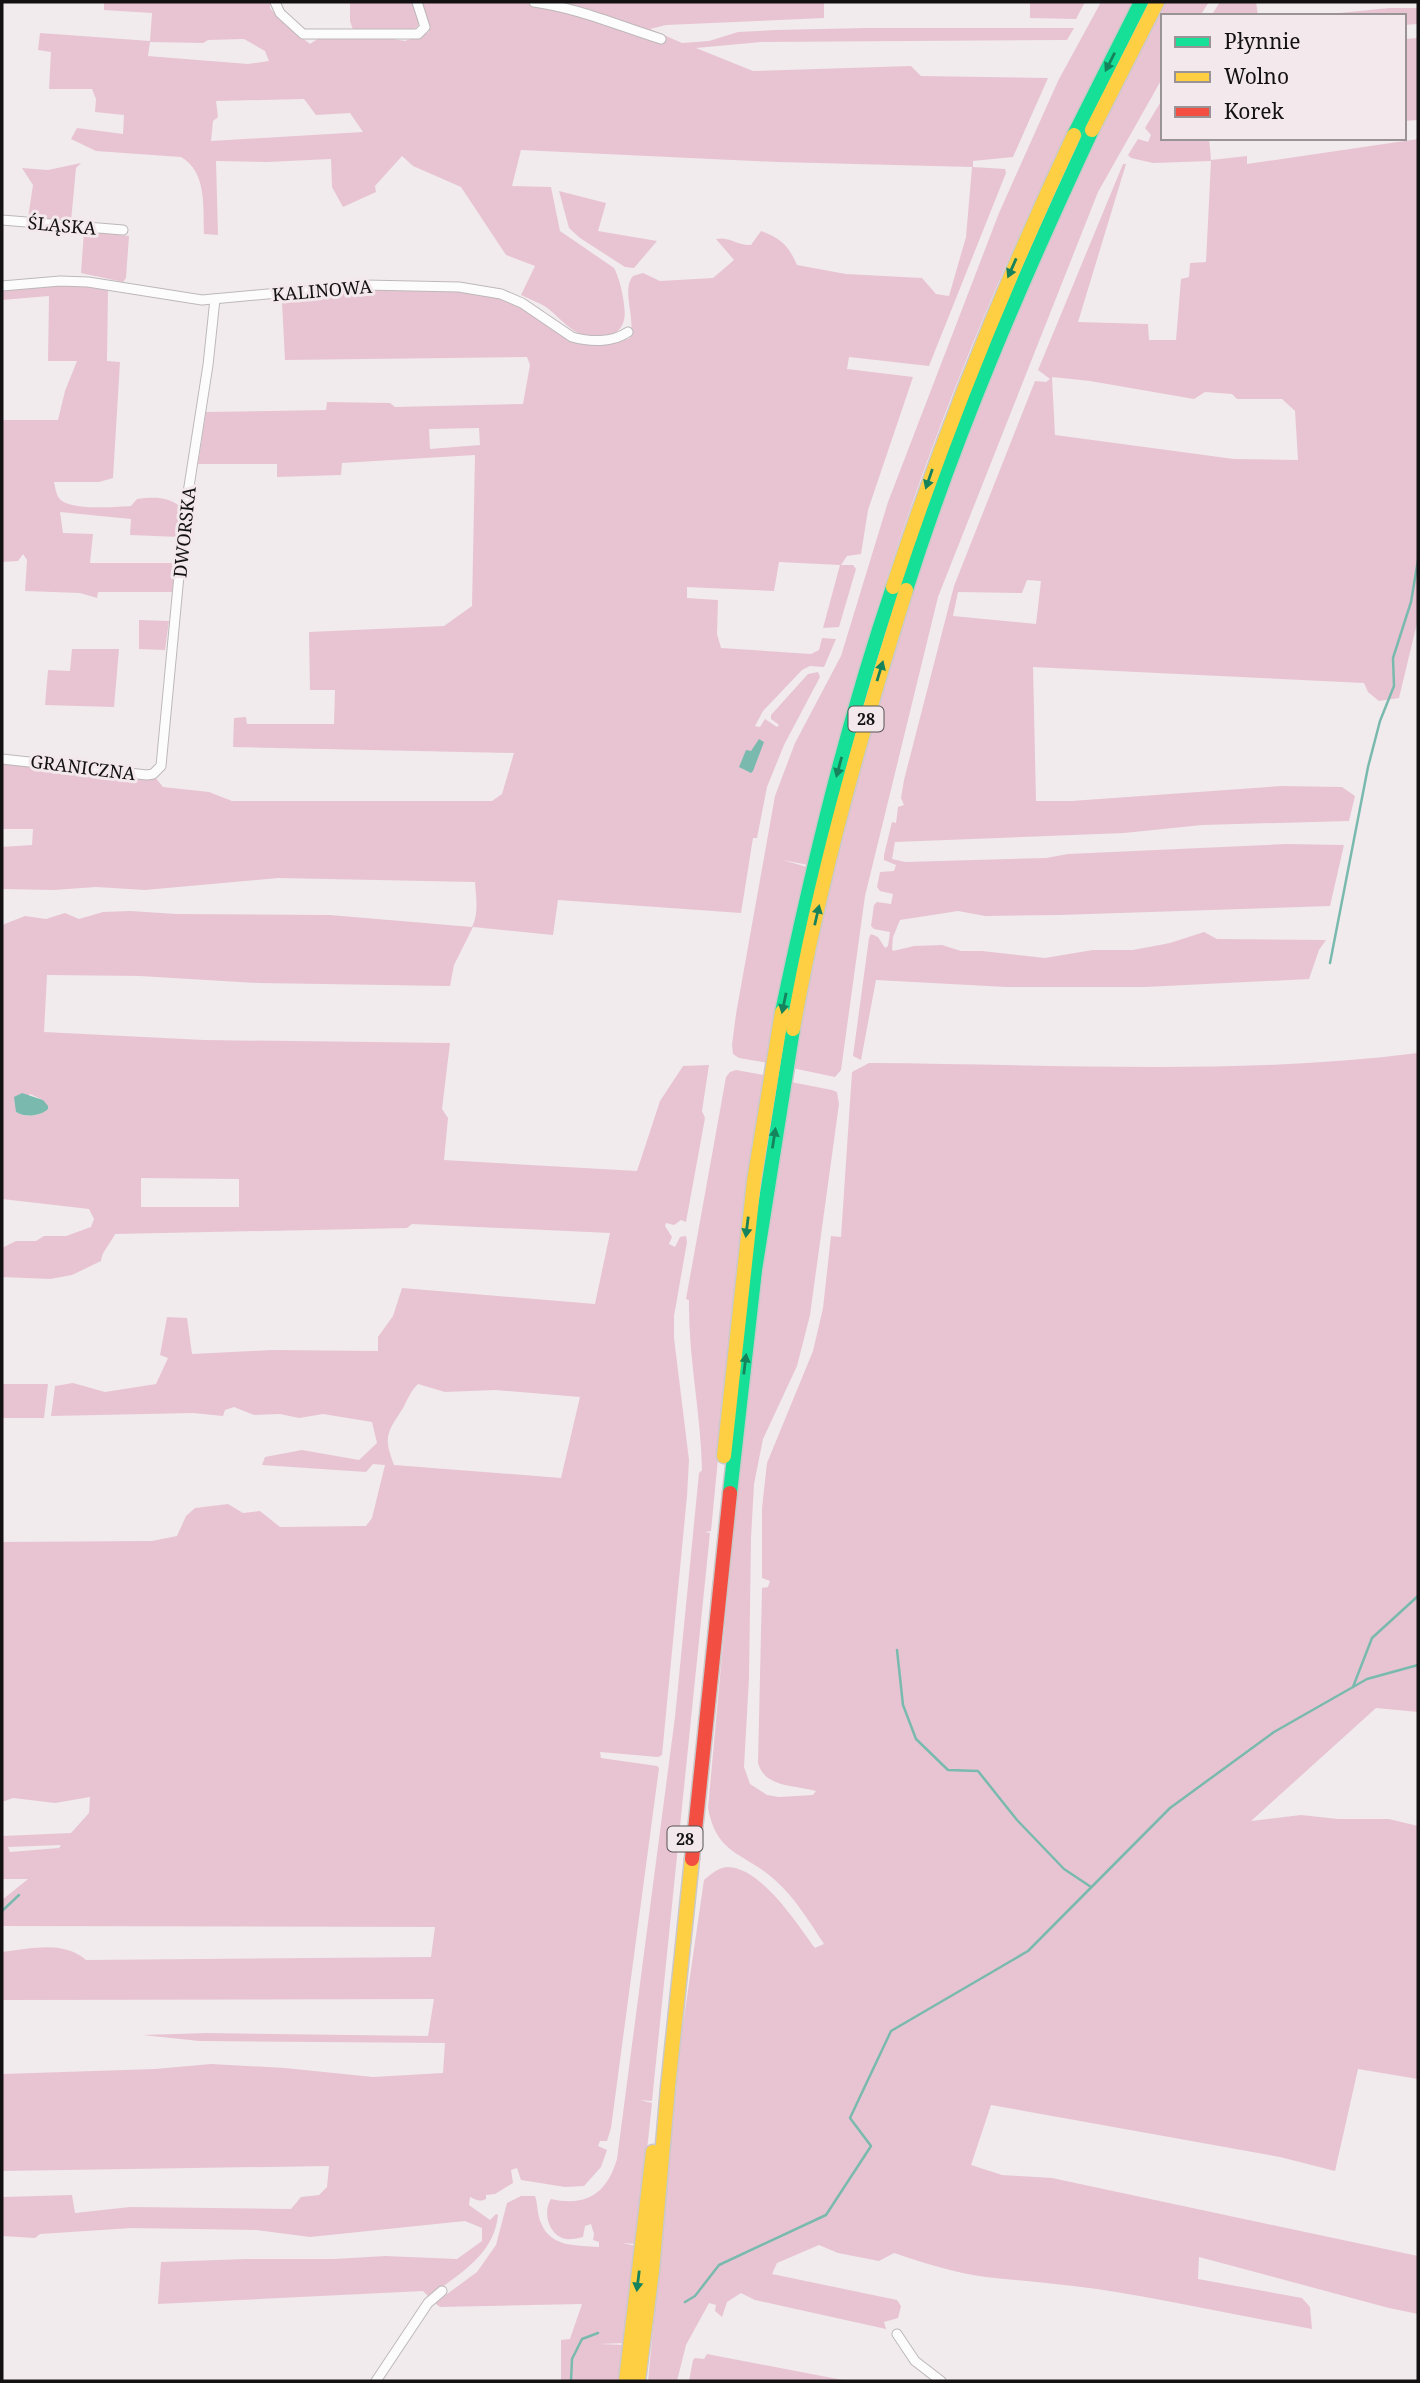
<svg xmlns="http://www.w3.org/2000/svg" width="1420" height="2383" viewBox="0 0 1420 2383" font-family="'Noto Serif',serif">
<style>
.green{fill:#e8c4d2;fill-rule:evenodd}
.water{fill:#7abaae}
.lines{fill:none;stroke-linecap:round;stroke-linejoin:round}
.stream{stroke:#7abaae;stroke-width:2.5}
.street-casing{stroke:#bdb8ba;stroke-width:11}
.fast-casing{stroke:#cbc8c9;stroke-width:17}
.slow-casing{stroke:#cbc8c9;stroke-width:17}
.jam-casing{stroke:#cbc8c9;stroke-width:17}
.street{stroke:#fdfcfc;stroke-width:9}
.fast{stroke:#16e098;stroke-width:14}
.slow{stroke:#ffcf43;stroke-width:14}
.jam{stroke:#f24e42;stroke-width:14}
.oneway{fill:#15835c}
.labels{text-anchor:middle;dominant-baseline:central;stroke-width:6;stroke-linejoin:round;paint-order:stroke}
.shield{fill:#f3e9ec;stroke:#575253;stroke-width:2}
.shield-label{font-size:16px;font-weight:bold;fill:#141112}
.street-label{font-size:18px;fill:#141112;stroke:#f3e9ec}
</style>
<rect width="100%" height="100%" fill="#f1ebed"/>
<!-- green -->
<g class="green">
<path d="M104,2H270V8L281,21L310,44L319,38L381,37L405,41L429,32L420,2H824V18L666,25L650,29L682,43L709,41L738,32L776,30L865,28H1074L1067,40L761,42L696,48L753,71L911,66L921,76L1048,78L1013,157L973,161V167L1005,169L1006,173L929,366L849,357L847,369L913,377L868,510L861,554L847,556L841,565H853L856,569L839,627L823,628L840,565L779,562L774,591L687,587V598L718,600L717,634L721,648L811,654L819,650L822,638L836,639L824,667L810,666L802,670L763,711L755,726L760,727L765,719L777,727L779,725L771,719V715L808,674L818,672L820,677L784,745L767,787L757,838H753L741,913L558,900L553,935L473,927L454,965L450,986L258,983L140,976L47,975L44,1032L204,1040L450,1043L442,1109L448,1118L444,1160L637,1171L660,1101L683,1066L709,1065L702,1111L705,1118L686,1222L681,1220L674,1225L666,1223L665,1226L672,1237L669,1244L675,1247L680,1237L686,1236L687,1242L674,1316V1338L689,1460L687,1496L662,1755L658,1757L600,1752L601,1758L657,1766L659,1768L611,2128L607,2141H600L598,2146L607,2150L601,2167L584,2186L565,2187L521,2180L517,2168L511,2170L513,2183L495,2194L486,2195V2199C480,2202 476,2200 470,2197L469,2205L490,2220L496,2214L498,2215C494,2256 458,2274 429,2297L423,2291L158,2304L161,2262L246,2259H334L385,2256L457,2259L482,2241V2228L465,2221L310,2237L256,2230L132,2228L40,2234L35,2238L2,2236V2197L72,2195L75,2213L130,2207L291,2209L301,2197L319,2195L327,2187L329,2166L2,2171V2074L155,2069L211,2064L285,2068L373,2077L443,2073L445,2043L199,2041L143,2035L207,2033L428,2036L434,1999L2,2000V1952C31,1949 62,1940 86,1960L431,1957L435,1927L2,1926V1900L28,1879H2V1836L71,1833L89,1813L90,1797L55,1803L13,1798L2,1802V1542L152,1541L177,1536L186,1516L195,1508L228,1504L243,1513L260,1511L280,1527L366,1526L372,1518L385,1465L373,1464L366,1472L262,1465L265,1457L302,1450L359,1460L377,1443L372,1422L323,1414L299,1418L280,1414L254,1415L234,1407L225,1410L223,1416L193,1413L51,1416L55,1386L73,1383L105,1392L156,1384L168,1358L160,1355L167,1317L187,1318L192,1354L272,1350L378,1351V1337L393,1316L402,1288L595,1304L610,1233L412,1224L407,1228L115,1234C111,1243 102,1251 101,1261L72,1275L50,1279L2,1277V1248L16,1241H36L44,1236H66L91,1227L94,1219L89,1209L2,1199V925L25,916L46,919L65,913L79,919L103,912L130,911L177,914L330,915L472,927C479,913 476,897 475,882L278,878L145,890L96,887L54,890L2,889V847L32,845L33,829H2V763L154,776L163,787L209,792L232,801H492L502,794L514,753L233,747L234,718L246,717L247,724H334L335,690H310L309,632L444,626L472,606L475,455L342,463L341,475L277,477V464H198L206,412L326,410L327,402L390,403L395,407L523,404L530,365L527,357L285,360L282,302C345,284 419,284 483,294C493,296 505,297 515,300C558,314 579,360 630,338C636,317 621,291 633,276L643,273L660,281L713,278L734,260L716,239C729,236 738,246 751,245L761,231C780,238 789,246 797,265L846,274L922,278L936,294L949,296L966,237L972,167L777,162L521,150L512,186L551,187L560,231L614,268C620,278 627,309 624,320C620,339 596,341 580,334C567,328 557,315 546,307C538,302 529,299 521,295L535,266L506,255L461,187L413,166L402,156L375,186L376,192L343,207L332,187L331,159L267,162L216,161L218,235L204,234C203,207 207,172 181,157L96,151L71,139L77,128L123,134L124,115L95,112L96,99L92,89H49L51,52L38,50L40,33L150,41L152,13L104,10ZM244,39L265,51L269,61L248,64L148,56L150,42L203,43L208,40ZM304,99L316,115L350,113L363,132L211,141L213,121L218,117L216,101ZM479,428L480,445L430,449L429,429ZM30,1094L43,1100L48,1109C41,1116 25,1118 16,1112ZM141,1178L239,1179V1207H141ZM418,1384L445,1392L495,1390L580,1397L561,1478L394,1465C383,1436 387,1433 403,1408C408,1399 410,1392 418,1384ZM61,1845L59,1848L10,1852L8,1847Z"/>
<polygon points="350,2 414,2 419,22 418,26 412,31 353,30 350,21"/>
<polygon points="1030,2 1085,2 1076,19 1030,18"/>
<path d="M1101,2H1135C988,272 876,565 808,865L783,860L807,867L768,1063L739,1058L733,1054L732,1045L736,1014L775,796L795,743L841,656L888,502L999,213L1058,81Z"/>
<path d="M1165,2H1209L1200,16H1163V77L1098,192L938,597L865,896L841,1070L835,1077L792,1068C812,973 831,878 855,784C925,516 1032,245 1165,2Z"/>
<polygon points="1220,2 1256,2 1258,16 1216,16 1213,13"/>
<polygon points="1389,8 1418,8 1418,24 1404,25 1404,16 1310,16"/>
<polygon points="1418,38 1418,120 1404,121 1404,39"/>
<path d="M1163,98V138H1209L1211,160L1247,156V164L1418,139V619L1399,698L1379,701L1368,692L1364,683L1033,667L1036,801H1071L1282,786L1342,787L1355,796L1349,821L1202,825L1124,833L895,842L892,859L905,862L1046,858L1068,854L1286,844L1344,845L1330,906L1059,915L985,916L958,911L900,920L893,937L892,949L893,951L914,946L942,945L961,951H982L1045,958L1093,950H1133L1170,943L1204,932L1217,939L1326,940L1319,950L1309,979L1145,987H1006L876,980L861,1060L853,1056L869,938L871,934L878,937L885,948L888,946L890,932L874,929L871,926L874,905L877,902L891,904L893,894L880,891L877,887L880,872L894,871L896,865L884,860V855L892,822L896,823L898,807L904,805L901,798L904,780L954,586L1035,381L1046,382L1050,379L1038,370L1123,164H1126L1078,322L1148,324L1149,340H1176L1181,279L1189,277L1190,263L1206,262L1211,161L1153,163L1131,158L1128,155L1138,139L1148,142L1151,135L1145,128ZM1052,377L1090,381L1194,399L1205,392L1232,394L1237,399H1282L1295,411L1298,460L1234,459L1055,435ZM1027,580L1041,581L1036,624L953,616L958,592L1022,593Z"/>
<polygon points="81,163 76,168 71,221 28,218 33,185 22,168 48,170"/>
<polygon points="559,191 606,203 598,231 657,241 634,268 625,267 580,238 569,228"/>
<polygon points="84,231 129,236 126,278 123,282 81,273"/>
<path d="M50,285L92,286L108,290L107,361L120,362L113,478L99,482H54C55,486 56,494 59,498C68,511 116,507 131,506L137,499C154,497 168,496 182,508L179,537L130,535L131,519L60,512L63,533L93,534L90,563H176L172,592H98L97,598L80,593L25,591L27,560L23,554L18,561L2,562V420H58L65,391L77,361H48L49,296L2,300V290Z"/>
<polygon points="139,620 169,621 165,650 139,649"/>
<polygon points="72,649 119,649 114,707 45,705 48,670 70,671"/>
<path d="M1418,1053V1712L1376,1708L1251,1821L1301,1815L1338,1819H1389L1418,1826V2079L1358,2069L1335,2171L1280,2157L991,2105L971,2165L1002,2175L1052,2178L1418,2256V2314L1389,2308L1199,2257L1198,2279L1302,2298L1310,2307L1312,2329C1240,2316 1169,2300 1097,2289C1060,2284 1023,2281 986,2277C955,2273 924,2263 894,2253L879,2261L838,2253L819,2245L777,2263L772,2274L897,2300L901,2306L898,2318L884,2322L886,2329L755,2300L741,2293L727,2302L722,2317L715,2311L716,2305L709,2303L686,2345L677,2381H648L681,2038L704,1880C711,1874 719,1867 728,1867C762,1868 797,1924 815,1948L824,1944C809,1921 795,1898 775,1880C744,1852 717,1856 708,1808L736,1502L775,1170L791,1082L832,1090L837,1092L839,1104L810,1315L797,1366L763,1439L754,1484L751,1538L749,1678L744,1767L750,1784L767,1795L779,1797L813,1795L816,1791C795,1785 765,1788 758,1763L762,1588L768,1587L770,1581L762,1578V1508L767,1463L813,1351L823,1308L831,1236L841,1237L852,1072L869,1063C1052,1064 1236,1076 1418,1053Z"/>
<path d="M736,1070L764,1075L738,1253L711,1531L705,1532L710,1533L652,2101L640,2100L652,2103L637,2244L622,2243L636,2246L625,2343L599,2344L625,2345L620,2381H561V2340L570,2339L582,2304L440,2307L435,2303L477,2272L496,2245L507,2203L521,2196H535C538,2204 537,2215 541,2223C551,2248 577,2245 599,2247V2242L593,2240L594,2234L591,2224L585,2226L583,2237C578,2238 571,2240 566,2239C549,2236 542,2212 551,2199C587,2207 607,2193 617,2159L675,1717L699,1473L702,1470C701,1413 688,1357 689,1300L686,1299L726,1077L730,1072Z"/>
<polygon points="2,1384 48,1384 44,1418 2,1418"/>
<polygon points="707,2354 848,2381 689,2381 693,2360 695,2358 704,2359"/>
</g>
<!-- water -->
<g class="water">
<polygon points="759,739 764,742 753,771 751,773 739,767 746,750 751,751"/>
<path d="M22,1093L43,1100L48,1106V1109C41,1116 25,1118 16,1112L14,1097Z"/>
</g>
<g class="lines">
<!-- stream -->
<g class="stream">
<polyline points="1330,963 1368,767 1380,721 1394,686 1393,658 1411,602 1418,560"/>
<polyline points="897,1650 903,1705 916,1739 948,1770 978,1771 1017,1820 1064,1869 1091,1887"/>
<polyline points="1353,1687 1372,1638 1418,1596"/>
<polyline points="2,1911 19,1895"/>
<polyline points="685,2302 695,2296 719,2265 826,2215 871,2146 850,2118 891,2031 1028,1951 1170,1808 1274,1732 1367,1679 1418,1665"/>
<polyline points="571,2381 572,2359 582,2339 598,2333"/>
</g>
<!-- street casing -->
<g class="street-casing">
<g id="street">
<polyline points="275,2 280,13 303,34 418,34 425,27 417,2"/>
<path d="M534,2C578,8 619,26 661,39"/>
<polyline points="2,220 123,230"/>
<path d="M2,286L60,281L88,282L202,300L365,285L459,287L501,294L522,303L572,337C590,342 612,343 628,332"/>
<polyline points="2,759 147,775 153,774 161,766 185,512 208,365 215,299"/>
<polyline points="897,2334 915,2361 941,2381"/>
<polyline points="376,2381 428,2303 442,2291"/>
</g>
</g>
<!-- fast casing -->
<g class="fast-casing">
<g id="fast">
<polyline points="1074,135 1141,2"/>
<path d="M906,590C956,432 1022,280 1092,130"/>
<path d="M782,1012C812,869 846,726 893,587"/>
<polyline points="730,1493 755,1270 793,1029"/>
</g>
</g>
<!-- slow casing -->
<g class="slow-casing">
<g id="slow">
<polyline points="1092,130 1157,2"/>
<path d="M893,587C944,432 1005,282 1074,135"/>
<path d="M793,1029C819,880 861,734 906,590"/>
<polyline points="724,1456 754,1181 782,1012"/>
<polyline points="626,2381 653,2152"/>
<polyline points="638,2381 652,2271 668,2087 692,1859"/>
</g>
</g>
<!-- jam casing -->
<g class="jam-casing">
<polyline id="jam" points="692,1859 730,1493"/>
</g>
<!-- street -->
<use href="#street" class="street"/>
<!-- fast -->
<use href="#fast" class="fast"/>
<!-- slow -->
<use href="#slow" class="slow"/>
<!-- jam -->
<use href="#jam" class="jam"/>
</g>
<!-- one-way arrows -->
<defs><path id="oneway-solid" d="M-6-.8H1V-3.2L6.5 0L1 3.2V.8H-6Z" transform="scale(1.75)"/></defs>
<g class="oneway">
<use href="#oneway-solid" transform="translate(1110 62) rotate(117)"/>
<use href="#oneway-solid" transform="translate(1012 268) rotate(114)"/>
<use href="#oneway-solid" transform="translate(929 479) rotate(109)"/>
<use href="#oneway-solid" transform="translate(880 671) rotate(-73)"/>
<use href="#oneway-solid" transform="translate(839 767) rotate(105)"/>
<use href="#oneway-solid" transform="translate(817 915) rotate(-77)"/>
<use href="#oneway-solid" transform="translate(784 1003) rotate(102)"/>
<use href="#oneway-solid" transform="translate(774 1138) rotate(-81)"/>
<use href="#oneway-solid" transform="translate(747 1227) rotate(97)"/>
<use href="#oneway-solid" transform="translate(745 1364) rotate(-83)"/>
<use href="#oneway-solid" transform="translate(638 2281) rotate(97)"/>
</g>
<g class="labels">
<!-- shield labels -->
<g class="shield">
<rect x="848.5" y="706.5" width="35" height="25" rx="5"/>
<rect x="667.5" y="1826.5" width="35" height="25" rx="5"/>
</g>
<g class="shield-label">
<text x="866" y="719">28</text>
<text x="685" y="1839">28</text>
</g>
<!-- street labels -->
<g class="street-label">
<text transform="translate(62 225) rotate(5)">ŚLĄSKA</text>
<text transform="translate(322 290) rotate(-5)">KALINOWA</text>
<text transform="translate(184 532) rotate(-84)">DWORSKA</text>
<text transform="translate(83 767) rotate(7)">GRANICZNA</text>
</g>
</g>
<!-- border -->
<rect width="1420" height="2383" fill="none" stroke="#141112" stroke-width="7"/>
<!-- legend -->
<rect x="1161" y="14" width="245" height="126" fill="#f3e9ec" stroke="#9a9395" stroke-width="2"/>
<rect x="1175" y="37" width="35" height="10" fill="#16e098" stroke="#9a9395" stroke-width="2"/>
<text x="1224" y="49" font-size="21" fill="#141112">Płynnie</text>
<rect x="1175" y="72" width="35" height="10" fill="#ffcf43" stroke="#9a9395" stroke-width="2"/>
<text x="1224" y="84" font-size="21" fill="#141112">Wolno</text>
<rect x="1175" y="107" width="35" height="10" fill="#f24e42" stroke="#9a9395" stroke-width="2"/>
<text x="1224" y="119" font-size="21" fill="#141112">Korek</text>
</svg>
